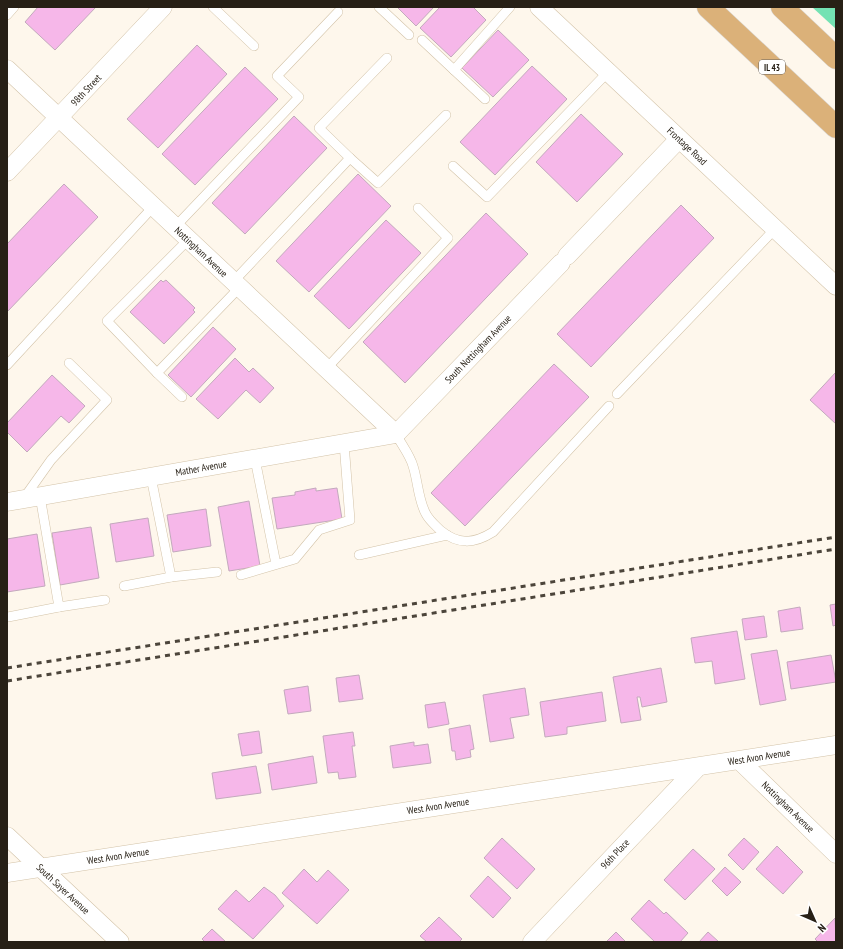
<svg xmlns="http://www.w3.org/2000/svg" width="843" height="949" viewBox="0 0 843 949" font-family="'PT Sans Narrow',sans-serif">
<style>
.forest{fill:#74e2b3}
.building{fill:#f6b7e9;stroke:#c3a9bd}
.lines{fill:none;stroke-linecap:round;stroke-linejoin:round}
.lane-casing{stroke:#d3c3a8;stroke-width:10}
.street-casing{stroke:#d3c3a8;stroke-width:19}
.primary-casing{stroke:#d8d7d5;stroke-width:23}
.lane{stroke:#fff;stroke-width:9}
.street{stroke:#fff;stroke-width:18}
.primary{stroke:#dbb179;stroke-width:22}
.rail{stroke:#4c453b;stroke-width:3;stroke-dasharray:5 5;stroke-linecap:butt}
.labels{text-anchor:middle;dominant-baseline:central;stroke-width:3;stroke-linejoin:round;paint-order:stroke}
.shield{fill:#fff;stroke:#68635c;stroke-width:1}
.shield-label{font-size:9px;font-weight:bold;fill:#272016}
.street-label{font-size:10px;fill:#272016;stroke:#fff}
</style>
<rect width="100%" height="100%" fill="#fef7ec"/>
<!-- forest -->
<polygon class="forest" points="812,7 836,7 836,29"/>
<!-- building -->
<g class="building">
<polygon points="38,7 96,7 55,50 25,22"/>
<polygon points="397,7 434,7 416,26"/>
<polygon points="440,7 473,7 486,20 451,57 420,28"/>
<polygon points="498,30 529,60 493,97 462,68"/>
<polygon points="197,45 227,74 158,148 127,119"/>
<polygon points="532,66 567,99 495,175 460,142"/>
<polygon points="245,67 278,99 195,185 162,154"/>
<polygon points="581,114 623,154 577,202 536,162"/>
<polygon points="294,116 327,148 245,234 212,203"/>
<polygon points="358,174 391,206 309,292 276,261"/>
<polygon points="64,184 98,217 7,312 7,244"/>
<polygon points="681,205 714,238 591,367 557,334"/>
<polygon points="486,213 528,254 405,383 363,342"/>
<polygon points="386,220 421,253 349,329 314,296"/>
<polygon points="161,280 163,282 166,280 195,308 193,310 195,312 164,344 130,312"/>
<polygon points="213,327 236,349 191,397 168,375"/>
<polygon points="235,358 249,372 253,368 274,388 260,403 246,390 218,419 196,399"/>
<polygon points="554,364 589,397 465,526 431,493"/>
<polygon points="836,372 836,424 810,400"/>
<polygon points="52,375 85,406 69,423 61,416 27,452 7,432 7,423"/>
<polygon points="316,488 316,491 337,488 342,519 277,529 272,498 295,495 295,492"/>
<polygon points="249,501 260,566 229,571 218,507"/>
<polygon points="206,509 211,546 173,552 167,515"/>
<polygon points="148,518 154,556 116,562 110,524"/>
<polygon points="91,527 99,578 60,585 52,533"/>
<polygon points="37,534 45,586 7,592 7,539"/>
<polygon points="836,604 836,625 833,626 830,605"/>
<polygon points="800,607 803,629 781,632 778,611"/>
<polygon points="764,616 767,637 745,640 742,619"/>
<polygon points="737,631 745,679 715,684 712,661 695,663 691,638"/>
<polygon points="777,650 786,700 760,705 751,654"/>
<polygon points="831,655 836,682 791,689 787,662"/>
<polygon points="661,668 667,702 642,707 640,697 637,697 641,720 621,723 613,677"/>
<polygon points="359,675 363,699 339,702 336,678"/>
<polygon points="308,686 311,711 288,714 284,690"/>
<polygon points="525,688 529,715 510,718 514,738 490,742 483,695"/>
<polygon points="602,692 606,721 567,727 567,734 545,737 540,702"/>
<polygon points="445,702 449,724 428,728 425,705"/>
<polygon points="470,725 474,749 470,750 471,757 456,760 455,751 452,751 449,729"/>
<polygon points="259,731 262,753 242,756 238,734"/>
<polygon points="353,732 355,746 352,746 356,777 339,779 338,772 328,773 323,736"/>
<polygon points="414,742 414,746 428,744 431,763 393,768 390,746"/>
<polygon points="313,756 317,783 272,790 268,764"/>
<polygon points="256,766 261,793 216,799 212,773"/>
<polygon points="502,838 535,869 517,889 484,858"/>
<polygon points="744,838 759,852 743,870 728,855"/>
<polygon points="777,846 803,872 783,894 756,869"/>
<polygon points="693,849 715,869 685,900 664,880"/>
<polygon points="725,867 741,882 727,896 712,881"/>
<polygon points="304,869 317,882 328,870 349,890 317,924 282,893"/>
<polygon points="488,876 511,898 493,918 470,896"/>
<polygon points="264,887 275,895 284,906 253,939 218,909 236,890 249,902"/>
<polygon points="649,900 664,914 666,912 688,933 680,942 655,942 631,919"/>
<polygon points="439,917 462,939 459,942 427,942 420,936"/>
<polygon points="835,918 836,942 818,942 815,939"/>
<polygon points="212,929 226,942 205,942 202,939"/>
<polygon points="616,932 626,942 606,942"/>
<polygon points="708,932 719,942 699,942"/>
</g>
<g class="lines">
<!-- lane casing -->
<g class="lane-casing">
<g id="lane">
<polyline points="213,7 254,46"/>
<polyline points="379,7 409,35"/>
<polyline points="7,15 14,7"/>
<polyline points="422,40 454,70 510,7"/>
<polyline points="454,70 485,99"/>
<polyline points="350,158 378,183 446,115"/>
<polyline points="453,166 487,197 608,72"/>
<polyline points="175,227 299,97 277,76 338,12"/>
<polyline points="233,282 350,158 319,128 387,58"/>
<polyline points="7,365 153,207"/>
<polyline points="326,369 448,238 418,208"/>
<polyline points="157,373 107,321 188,240"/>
<polyline points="617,394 775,229"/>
<polyline points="182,397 157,373 239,288"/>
<path d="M396,434C401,444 410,455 413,466C418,481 418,500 426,514C429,520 435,525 440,530C458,545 474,544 493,532L609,406"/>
<polyline points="255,459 276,564"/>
<polyline points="151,477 171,577 217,572"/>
<polyline points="40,496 59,607 105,600"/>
<polyline points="24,498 51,460 107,400 69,363"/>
<polyline points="359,555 447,535"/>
<polyline points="241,575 295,559 319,530 350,520 344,443"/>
<polyline points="124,586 171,577"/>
<polyline points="8,617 59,607"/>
</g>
</g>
<!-- street casing -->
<g class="street-casing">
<g id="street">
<polyline points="539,7 836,286"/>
<polyline points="7,69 396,434"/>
<polyline points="7,172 163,7"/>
<polyline points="567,256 679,139"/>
<polyline points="396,434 561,263"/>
<polyline points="7,502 396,434"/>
<polyline points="740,761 836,854"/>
<polyline points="7,836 120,942"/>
<polyline points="7,873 836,745"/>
<polyline points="532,942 698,767"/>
</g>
</g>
<!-- primary casing -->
<g class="primary-casing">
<g id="primary">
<polyline points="708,7 836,127"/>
<polyline points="782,7 836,58"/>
</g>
</g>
<!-- lane -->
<use href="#lane" class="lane"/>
<!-- street -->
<use href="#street" class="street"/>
<!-- primary -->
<use href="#primary" class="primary"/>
<!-- rail -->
<g class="rail">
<polyline points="7,668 836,537"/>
<polyline points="7,681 836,549"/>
</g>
</g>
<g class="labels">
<!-- shield labels -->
<rect class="shield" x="759" y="60" width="26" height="14" rx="3"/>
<g class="shield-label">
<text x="772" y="67">IL 43</text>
</g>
<!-- street labels -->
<g class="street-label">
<text transform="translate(86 90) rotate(-47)">98th Street</text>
<text transform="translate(687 146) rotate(43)">Frontage Road</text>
<text transform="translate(201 252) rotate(43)">Nottingham Avenue</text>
<text transform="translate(478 349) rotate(-46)">South Nottingham Avenue</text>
<text transform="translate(201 468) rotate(-10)">Mather Avenue</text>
<text transform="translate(759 757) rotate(-9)">West Avon Avenue</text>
<text transform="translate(438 806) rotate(-9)">West Avon Avenue</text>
<text transform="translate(788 807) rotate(44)">Nottingham Avenue</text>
<text transform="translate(615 854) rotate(-47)">96th Place</text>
<text transform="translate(118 856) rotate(-9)">West Avon Avenue</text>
<text transform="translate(63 889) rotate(43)">South Sayer Avenue</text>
</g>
</g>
<!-- border -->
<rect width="843" height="949" fill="none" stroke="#272016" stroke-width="16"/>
<!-- north arrow -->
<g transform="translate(815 921) rotate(135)" stroke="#ffffff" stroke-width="3" paint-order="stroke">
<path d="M0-3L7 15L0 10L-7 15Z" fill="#272016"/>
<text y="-6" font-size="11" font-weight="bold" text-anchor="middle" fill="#272016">N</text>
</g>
</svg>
